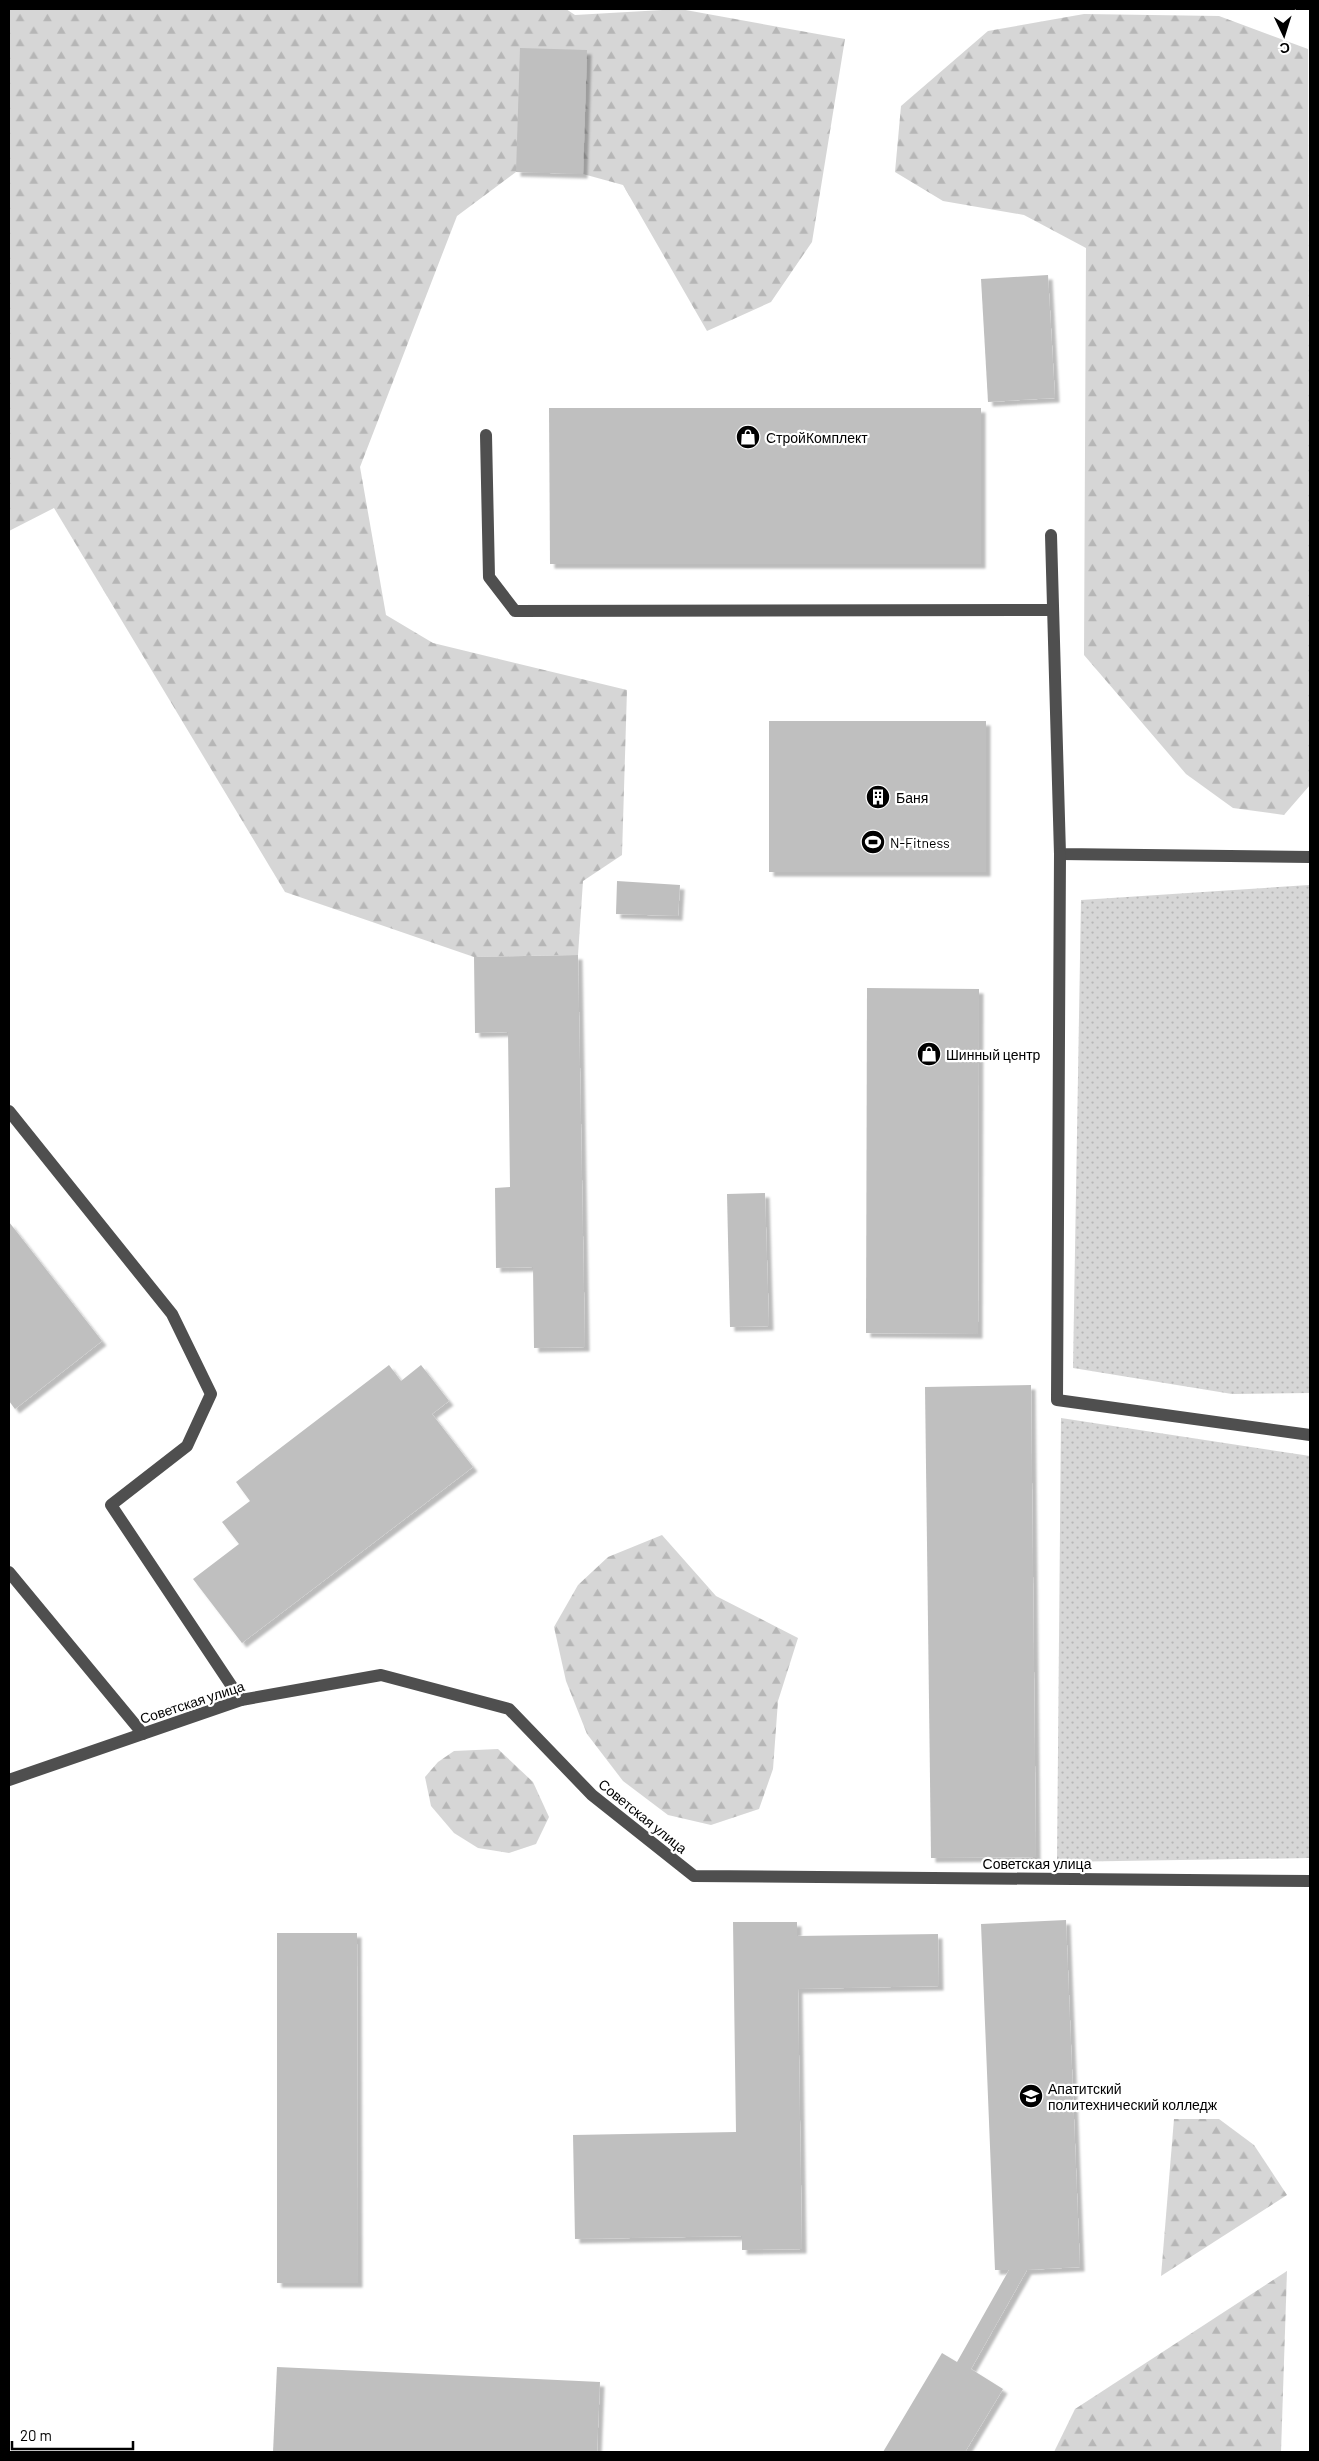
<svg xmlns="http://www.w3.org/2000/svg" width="1319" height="2461" viewBox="0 0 1319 2461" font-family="Barlow,sans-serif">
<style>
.grass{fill:url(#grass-dots)}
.forest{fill:url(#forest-firs)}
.building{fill:#bfbfbf;filter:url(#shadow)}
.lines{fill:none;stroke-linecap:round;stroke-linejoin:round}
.minor{stroke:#4f4f4f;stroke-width:12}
.labels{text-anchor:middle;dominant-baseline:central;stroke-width:4.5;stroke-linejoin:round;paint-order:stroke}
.poi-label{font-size:14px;fill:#000;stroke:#fff;text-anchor:start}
.street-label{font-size:14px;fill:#000;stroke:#fff}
</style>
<defs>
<pattern id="grass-dots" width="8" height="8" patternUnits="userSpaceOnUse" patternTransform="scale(1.25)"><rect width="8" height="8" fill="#d6d6d6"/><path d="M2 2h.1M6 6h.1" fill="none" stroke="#b6b6b6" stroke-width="1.8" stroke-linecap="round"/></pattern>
<pattern id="forest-firs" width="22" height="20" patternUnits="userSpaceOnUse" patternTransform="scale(1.25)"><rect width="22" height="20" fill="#d6d6d6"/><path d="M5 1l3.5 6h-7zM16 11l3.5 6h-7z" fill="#b6b6b6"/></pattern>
<filter id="shadow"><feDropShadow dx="4.5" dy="4.5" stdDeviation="1" flood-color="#0004"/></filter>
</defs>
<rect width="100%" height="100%" fill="#fff"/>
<!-- grass -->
<g class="grass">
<polygon points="1309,885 1310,1393 1232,1394 1073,1368 1081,900"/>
<polygon points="1061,1418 1310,1456 1310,1858 1057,1862"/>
</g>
<!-- forest -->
<g class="forest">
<polygon points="9,9 566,9 575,15 680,9 845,39 812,242 771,302 707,331 623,185 583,174 516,172 457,216 360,467 386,615 433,643 627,690 622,855 583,881 578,955 474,957 285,892 54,508 9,531"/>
<polygon points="1084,14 1219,16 1308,49 1310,785 1284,815 1233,808 1186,774 1084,655 1086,248 1024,215 943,201 895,172 901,106 988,31"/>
<polygon points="662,1535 716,1596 798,1638 778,1701 773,1769 759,1809 711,1825 668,1815 623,1781 587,1734 566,1681 554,1627 578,1585 608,1557"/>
<polygon points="498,1749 533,1782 549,1817 536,1844 509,1853 478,1848 454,1833 431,1806 425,1777 438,1762 454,1751"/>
<polygon points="1174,2119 1219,2119 1254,2145 1287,2195 1161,2276"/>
<polygon points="1287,2271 1281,2452 1054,2452 1075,2409"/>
</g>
<!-- building -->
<g class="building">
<polygon points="520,48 587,50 583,174 516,172"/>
<polygon points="1048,275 1055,398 988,402 981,279"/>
<polygon points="549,408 981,408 981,564 550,564"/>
<rect x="769" y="721" width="217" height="151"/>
<polygon points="617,881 680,885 678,916 616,914"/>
<polygon points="578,955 585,1347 534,1348 533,1267 496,1268 495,1188 510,1187 508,1032 475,1033 474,957"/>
<polygon points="867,988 979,989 978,1334 866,1333"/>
<polygon points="765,1193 769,1326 730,1327 727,1194"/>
<polygon points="9,1222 102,1341 15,1409 9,1401"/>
<polygon points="389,1365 401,1381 421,1365 449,1401 432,1414 473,1467 242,1643 193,1579 239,1544 222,1522 250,1501 236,1482"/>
<polygon points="1031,1385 1036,1857 931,1858 925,1387"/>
<polygon points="1066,1920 1080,2267 1027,2270 971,2369 1003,2389 965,2452 883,2452 942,2353 957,2362 1009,2270 995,2270 981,1924"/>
<polygon points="733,1922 797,1922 797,1936 938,1934 939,1986 798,1989 802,2249 742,2250 742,2236 575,2239 573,2135 736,2132"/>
<polygon points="277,1933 357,1933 358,2283 277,2283"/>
<polygon points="277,2367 600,2382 597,2452 273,2452"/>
</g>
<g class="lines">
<!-- minor -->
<g class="minor">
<polyline points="486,435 489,577 515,611 1053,610"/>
<polyline points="1051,535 1060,854 1310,857"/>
<polyline points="1060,854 1057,1400 1310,1435"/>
<polyline points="9,1111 172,1314 211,1394 187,1446 111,1505 241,1700"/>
<polyline points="9,1572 143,1734"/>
<polyline points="9,1780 241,1700 381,1675 509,1709 592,1795 694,1876 1310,1881"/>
</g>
</g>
<!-- icons -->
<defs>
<g id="shop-disc" transform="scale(1.25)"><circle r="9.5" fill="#000" stroke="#fff"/><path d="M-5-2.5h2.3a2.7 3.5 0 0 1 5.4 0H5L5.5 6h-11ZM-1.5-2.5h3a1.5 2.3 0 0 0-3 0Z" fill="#fff"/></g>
<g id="building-disc" transform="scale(1.25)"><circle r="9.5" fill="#000" stroke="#fff"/><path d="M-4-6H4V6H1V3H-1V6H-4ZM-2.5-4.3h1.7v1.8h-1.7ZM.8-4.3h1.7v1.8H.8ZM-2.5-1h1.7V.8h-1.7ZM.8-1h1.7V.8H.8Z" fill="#fff"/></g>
<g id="stadium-disc" transform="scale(1.25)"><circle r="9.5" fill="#000" stroke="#fff"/><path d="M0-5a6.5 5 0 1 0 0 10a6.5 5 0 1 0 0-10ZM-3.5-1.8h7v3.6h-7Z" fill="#fff"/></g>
<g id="school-disc" transform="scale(1.25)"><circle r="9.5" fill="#000" stroke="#fff"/><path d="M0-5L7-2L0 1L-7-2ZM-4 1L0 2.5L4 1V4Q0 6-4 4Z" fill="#fff"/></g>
</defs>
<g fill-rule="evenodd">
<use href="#shop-disc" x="748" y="437"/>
<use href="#building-disc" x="878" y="797"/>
<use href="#stadium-disc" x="873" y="842"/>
<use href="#shop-disc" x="929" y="1054"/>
<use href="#school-disc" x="1031" y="2096"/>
</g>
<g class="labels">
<!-- poi labels -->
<g class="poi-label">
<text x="766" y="437">СтройКомплект</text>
<text x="896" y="797">Баня</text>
<text x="890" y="842">N-Fitness</text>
<text x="946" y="1054">Шинный центр</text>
<text x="1048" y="2088">Апатитский<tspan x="1048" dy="16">политехнический колледж</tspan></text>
</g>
<!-- street labels -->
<g class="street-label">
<text transform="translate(192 1702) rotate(-18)">Советская улица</text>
<text transform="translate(643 1816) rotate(39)">Советская улица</text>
<text x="1037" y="1863">Советская улица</text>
</g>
</g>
<!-- border -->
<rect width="1319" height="2461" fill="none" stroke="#000000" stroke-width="20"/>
<!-- north arrow -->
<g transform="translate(1284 35) rotate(176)" stroke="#ffffff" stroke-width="4" paint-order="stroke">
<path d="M0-4L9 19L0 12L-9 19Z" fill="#000000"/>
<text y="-8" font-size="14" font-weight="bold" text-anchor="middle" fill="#000000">С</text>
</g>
<!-- scale -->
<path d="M12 2441v8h121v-8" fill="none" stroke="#000000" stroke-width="2.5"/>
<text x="20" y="2441" font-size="15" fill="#000000" stroke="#ffffff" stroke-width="4" paint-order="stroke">20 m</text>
</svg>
